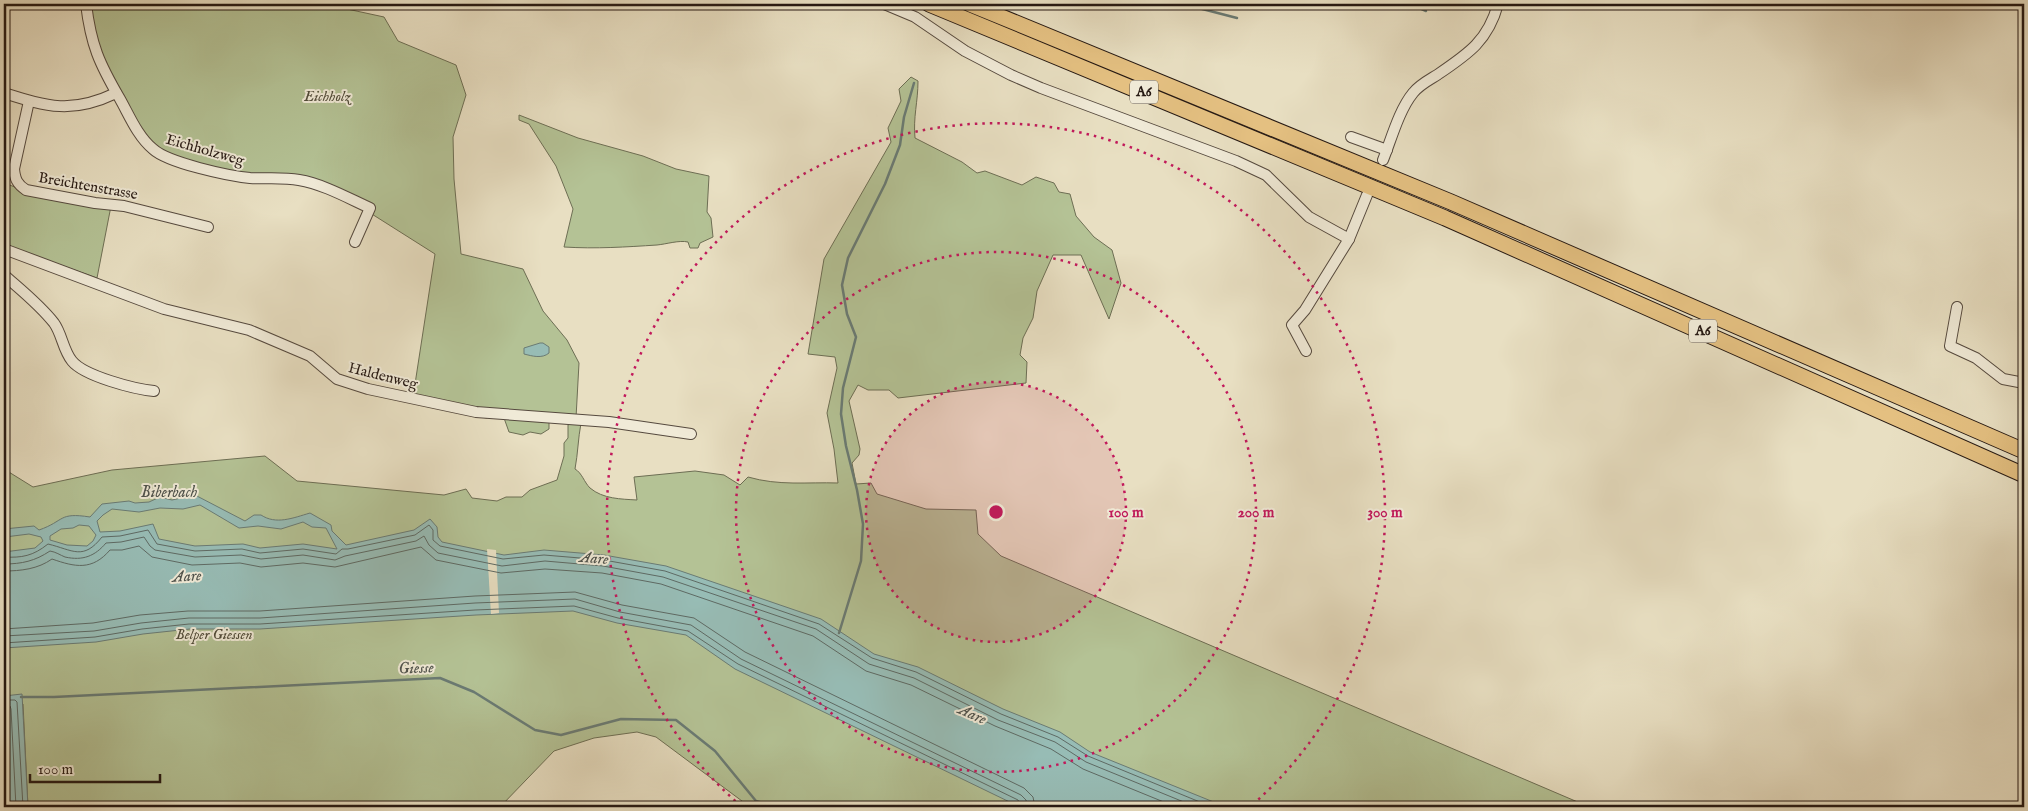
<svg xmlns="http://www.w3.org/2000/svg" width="2028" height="811" viewBox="0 0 2028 811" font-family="'IM FELL English',serif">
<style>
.green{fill:#b4c295;stroke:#6d6e54}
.water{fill:#97bcb5;stroke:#6a7b74;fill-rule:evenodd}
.pier{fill:#e8dfc2}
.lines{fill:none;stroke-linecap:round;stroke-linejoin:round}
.shore{stroke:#5e6a64;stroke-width:1}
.stream{stroke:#6a7b74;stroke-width:2.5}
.minor-casing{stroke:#564a3f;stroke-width:12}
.highway-casing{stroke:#261913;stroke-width:17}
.minor{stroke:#f0ead7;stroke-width:10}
.highway{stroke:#e4c081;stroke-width:15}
.ring{fill:none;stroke:#c2185b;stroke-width:2.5;stroke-dasharray:2.5 5}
.labels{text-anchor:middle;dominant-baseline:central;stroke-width:4;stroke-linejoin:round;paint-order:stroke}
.shield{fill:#f0ead7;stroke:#63584e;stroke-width:1}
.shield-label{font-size:14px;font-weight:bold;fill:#261913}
.park-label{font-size:15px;font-style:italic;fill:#514c3a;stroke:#f0ead7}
.street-label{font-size:15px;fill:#261913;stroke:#f0ead7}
.water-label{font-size:16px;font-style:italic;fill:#4e524c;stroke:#f0ead7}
.centre{fill:#c2185b;stroke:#f0ead7;stroke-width:2.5}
.ring-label{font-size:15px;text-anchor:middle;font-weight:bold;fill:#c2185b;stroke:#f0ead7;stroke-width:4;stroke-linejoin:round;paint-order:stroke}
</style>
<rect width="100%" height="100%" fill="#e8dfc2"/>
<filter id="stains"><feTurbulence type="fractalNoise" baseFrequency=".004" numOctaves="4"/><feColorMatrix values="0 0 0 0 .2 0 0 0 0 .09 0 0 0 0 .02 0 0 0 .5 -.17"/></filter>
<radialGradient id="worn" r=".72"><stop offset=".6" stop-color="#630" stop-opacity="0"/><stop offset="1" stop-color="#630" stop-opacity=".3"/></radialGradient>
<!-- green -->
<g class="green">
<polygon points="88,4 324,4 384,17 398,41 456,65 466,95 453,137 454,179 461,254 523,269 543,311 567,340 579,363 576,418 549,418 549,429 541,434 530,432 523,435 509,432 504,418 493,413 487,418 463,414 413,397 435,254 356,204 300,181 184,164 146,140 98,58"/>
<path d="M911,77L918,81C918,102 913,117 915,138L962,162L977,173L985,171L1022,185L1036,177L1054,183L1059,192L1070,194L1076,216L1094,237L1112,250L1121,283L1109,319L1081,255H1053L1037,291L1033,318L1023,338L1020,355L1027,362L1026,383L898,398L889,390H868L858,385L849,401L860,449L859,455L852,463L856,484L871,483L877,494L926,509L976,510L978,534L1001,556L1580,803L1614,807H750L656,737L637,732L594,738L554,751L500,807H28L23,704L4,705V469L33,487L112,470L265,456L297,481L444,495L466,489L472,498L497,501L506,497H522L530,490L557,480L564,456V443L568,438V425L573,422L581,423C578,439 578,453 575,469C582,473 584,482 590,488C603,499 621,499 637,500L634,477L695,471L724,475L740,485L748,477C779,486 807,482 838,483L834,449L827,413L837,368L835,357L808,354L824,259L891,142L888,128L901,101L899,89Z"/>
<path d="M519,115L578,138L643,156L676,169L709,176L707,212L711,218L713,237L700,243L698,248H690L688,242C679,240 667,244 657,245C626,247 596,249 564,247L573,209L556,166L529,124L519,120Z"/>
<polygon points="4,183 26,191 111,206 97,278 4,245"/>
</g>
<!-- water -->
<g class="water">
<path d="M540,343H543L549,347V353C542,359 532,356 524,354V348Z"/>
<path d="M195,495L245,521L254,515H261C276,525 293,518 310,513L331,525L332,531L346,545L414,530L430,519L437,527L438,537L442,542L504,555L544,550L604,555L666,566L821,619L874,654L918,667L1003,709L1060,732L1090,752L1226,807H1020L735,669L686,635L617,623L573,611L476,615L260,629H190L143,634L96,642L4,648V552L35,548L43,541L41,537L29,534L5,537L4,529L34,526L39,530C65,521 58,512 90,517L102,504L129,501L135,503L149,502L160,497L172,500ZM200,505L239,528L258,526L281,529L303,522L312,527L326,528L337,549L303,544L260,548L243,544L195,546L159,539L153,524L120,531L100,532L97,521L103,515L112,509L139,512L160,508L183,509ZM79,525L89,526L96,535L93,541L87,546L67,545L50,540V536L61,529L73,528Z"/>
<polygon points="22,694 28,807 4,807 4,696"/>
</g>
<!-- pier -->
<polygon class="pier" points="487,549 496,550 499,613 491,614"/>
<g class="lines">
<!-- shore -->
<g class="shore">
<path d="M4,557C22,558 33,556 48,544C73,550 83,561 102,537L120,536L148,530L157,544L195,551L242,549L260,553L303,549L336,554L342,549H348L415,535L429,525L433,530V540L440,546L503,559L544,555L604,560L665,571L819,624L872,658L916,672L1001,714L1058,737L1088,756L1212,807"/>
<path d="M4,564C22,564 35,561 50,551C56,552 60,555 65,557C83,561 95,556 106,543L121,542L144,537L150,546L155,550L195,557L241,555L261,559L303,555L335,560L345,556L416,541L424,536L429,545L438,553L502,566L545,561L603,566L663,577L816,629L869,664L914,678L998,720L1055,742L1086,762L1196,807"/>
<path d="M4,571C21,571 38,569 52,559C75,567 92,571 110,550H122L139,546L152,557L192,565L240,563L261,567L303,563L335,567L421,547L436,560L501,573L545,569L602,573L661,584L813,636L866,671L911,685L995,726L1051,749L1083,769L1176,807"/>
<polyline points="4,629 93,623 140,615 188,611 260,611 475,596 575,592 622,605 694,618 745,652 1024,788 1033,797 1035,807"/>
<polyline points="4,636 94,631 141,623 189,618 260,618 475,603 575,599 620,612 691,625 741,659 1021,795 1026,800 1027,807"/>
<polyline points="4,643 95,637 142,629 189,624 260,624 475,610 574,606 618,618 688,631 738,664 1018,800 1021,807"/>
<polyline points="4,700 15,700 17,702 23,807"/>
<polyline points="4,707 10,706 11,709 16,807"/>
<polyline points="4,715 9,807"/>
</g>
<!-- stream -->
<g class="stream">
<polyline points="1183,4 1237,18"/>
<polyline points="1411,4 1426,11"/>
<polyline points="839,633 861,561 863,524 857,490 846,446 841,414 843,388 856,337 847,314 842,285 848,258 885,184 900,145 904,117 914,83"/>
<polyline points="21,697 54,697 440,678 474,692 535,730 561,735 621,719 676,720 715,751 756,801 778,807"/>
</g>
<!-- minor casing -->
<g class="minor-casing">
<g id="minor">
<path d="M86,4C91,45 99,63 120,99C129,115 138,137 153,149C168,163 229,176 250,178C266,179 283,177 299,180C323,184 348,198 370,208L355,242"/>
<polyline points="884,4 915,17 965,51 1011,75 1041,88 1236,161 1266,175 1309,217 1349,239"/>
<path d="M4,93C48,107 72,114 116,93"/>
<path d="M29,101L14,169C15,179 17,184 26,190L95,203L124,206L208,227"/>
<polyline points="1351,137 1387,150"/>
<path d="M1383,160C1391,140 1399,110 1413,93C1419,85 1429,80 1437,75C1468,54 1488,41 1498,4"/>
<polyline points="4,249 164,309 249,330 310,356 337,379 368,389 476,412 609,422 691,434"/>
<path d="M4,275C21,290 40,305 54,323C62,334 63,350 72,361C84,376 134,389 154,391"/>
<polyline points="1957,307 1950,346 1976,358 2003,379 2024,383"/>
<polyline points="1306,351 1292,325 1305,310 1349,239 1367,195"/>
</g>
</g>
<!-- highway casing -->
<g class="highway-casing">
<g id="highway">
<polyline points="929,4 1445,218 2024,475"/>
<polyline points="970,4 1451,202 2024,451"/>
</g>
</g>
<!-- minor -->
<use href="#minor" class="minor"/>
<!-- highway -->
<use href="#highway" class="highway"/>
</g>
<!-- distance rings -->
<circle cx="996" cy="512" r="130" fill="#c2185b" fill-opacity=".12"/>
<g class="ring">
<circle cx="996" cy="512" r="130"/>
<circle cx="996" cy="512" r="260"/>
<path d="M741 806A389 389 0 1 1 1251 806"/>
</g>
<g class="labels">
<!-- shield labels -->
<g class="shield">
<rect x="1130" y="80.5" width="28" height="23" rx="4"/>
<rect x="1689" y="319.5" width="28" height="23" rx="4"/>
</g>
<g class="shield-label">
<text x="1144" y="92">A6</text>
<text x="1703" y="331">A6</text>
</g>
<!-- park labels -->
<g class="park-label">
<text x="327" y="96">Eichholz</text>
<text x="214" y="634">Belper Giessen</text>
</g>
<!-- street labels -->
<g class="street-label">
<text transform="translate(205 150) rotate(16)">Eichholzweg</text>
<text transform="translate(88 186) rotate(10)">Breichtenstrasse</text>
<text transform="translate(383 376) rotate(14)">Haldenweg</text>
</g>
<!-- water labels -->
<g class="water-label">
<text x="169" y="493">Biberbach</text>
<text transform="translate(594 559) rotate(5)">Aare</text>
<text transform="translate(187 577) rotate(-3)">Aare</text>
<text transform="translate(416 669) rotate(-2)">Giesse</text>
<text transform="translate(972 715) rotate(24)">Aare</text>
</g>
</g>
<circle cx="996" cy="512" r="8" class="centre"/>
<g class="ring-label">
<text x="1126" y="517">100 m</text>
<text x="1256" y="517">200 m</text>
<text x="1385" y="517">300 m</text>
</g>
<!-- margin -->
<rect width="2028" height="811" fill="none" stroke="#e8dfc2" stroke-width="20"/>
<rect x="5" y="5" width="2018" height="801" fill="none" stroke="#261913" stroke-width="2.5"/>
<rect x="10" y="10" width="2008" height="791" fill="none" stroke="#261913"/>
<!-- scale -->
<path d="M30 774v8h130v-8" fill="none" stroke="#261913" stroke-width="2.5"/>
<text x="38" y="774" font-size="15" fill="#261913" stroke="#f0ead7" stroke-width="4" paint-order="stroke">100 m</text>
<rect width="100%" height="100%" filter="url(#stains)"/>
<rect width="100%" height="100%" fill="url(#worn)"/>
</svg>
